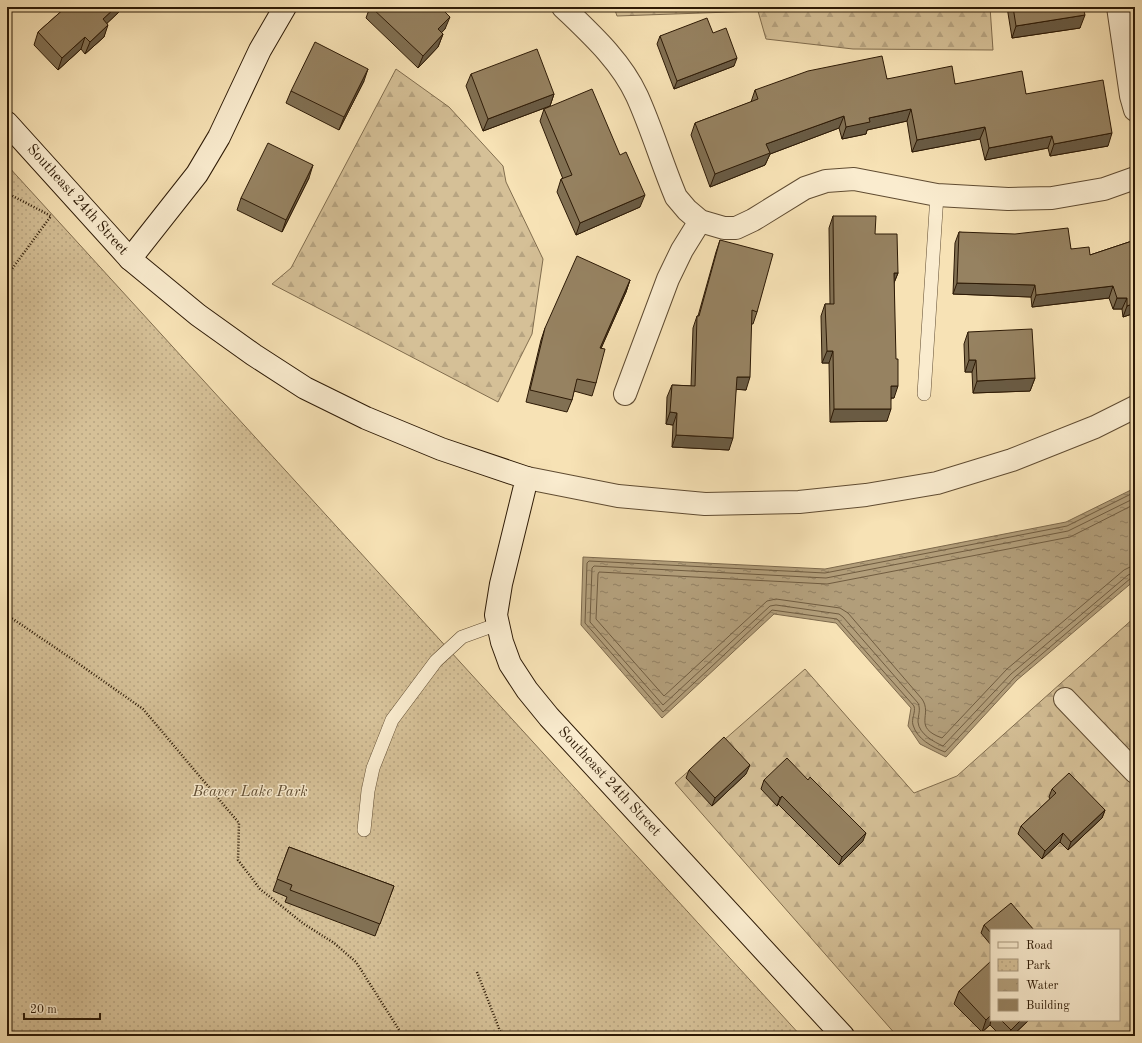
<svg xmlns="http://www.w3.org/2000/svg" width="1142" height="1043" viewBox="0 0 1142 1043" font-family="'Old Standard TT',serif">
<style>
.forest{fill:url(#forest-firs);stroke:#816d4e;fill-rule:evenodd}
.park{fill:url(#park-dots);stroke:#816d4e}
.water{fill:url(#water-ripples);stroke:#7d694c}
.lines{fill:none;stroke-linecap:round;stroke-linejoin:round}
.shore{stroke:#705c40;stroke-width:1}
.lane-casing{stroke:#604c32;stroke-width:14}
.street-casing{stroke:#604c32;stroke-width:24}
.secondary-casing{stroke:#2d1a06;stroke-width:24}
.path{stroke:#2d1a06;stroke-width:2.5;stroke-dasharray:1 2;stroke-linecap:butt}
.lane{stroke:#faeccf;stroke-width:13}
.street{stroke:#faeccf;stroke-width:22}
.secondary{stroke:#faeccf;stroke-width:22}
.wall{fill:#817053;stroke:#2d1a06}
.shaded-wall{fill:#695b44;stroke:#2d1a06}
.building{fill:#968261;stroke:#2d1a06}
.labels{text-anchor:middle;dominant-baseline:central;stroke-width:3;stroke-linejoin:round;paint-order:stroke}
.street-label{font-size:15px;fill:#2d1a06;stroke:#faeccf}
.park-label{font-size:15px;font-style:italic;fill:#5f4c32;stroke:#faeccf}
</style>
<defs>
<pattern id="forest-firs" width="22" height="20" patternUnits="userSpaceOnUse"><rect width="22" height="20" fill="#d5c097"/><path d="M5 1l3.5 6h-7zM16 11l3.5 6h-7z" fill="#b7a481"/></pattern>
<pattern id="park-dots" width="8" height="8" patternUnits="userSpaceOnUse"><rect width="8" height="8" fill="#d5c097"/><path d="M2 2h.1M6 6h.1" fill="none" stroke="#b7a481" stroke-width="1.8" stroke-linecap="round"/></pattern>
<pattern id="water-ripples" width="26" height="14" patternUnits="userSpaceOnUse"><rect width="26" height="14" fill="#b29e7a"/><path d="M2 4q2-2 4 0t4 0M15 11q2-2 4 0t4 0" fill="none" stroke="#918062"/></pattern>
</defs>
<rect width="100%" height="100%" fill="#f7e2b5"/>
<filter id="stains"><feTurbulence type="fractalNoise" baseFrequency=".005" numOctaves="4"/><feColorMatrix values="0 0 0 0 .2 0 0 0 0 .09 0 0 0 0 .02 0 0 0 .5 -.17"/></filter>
<radialGradient id="worn" r=".72"><stop offset=".6" stop-color="#630" stop-opacity="0"/><stop offset="1" stop-color="#630" stop-opacity=".3"/></radialGradient>
<!-- forest -->
<g class="forest">
<polygon points="614,7 990,7 993,50 853,49 766,39 758,11 617,16"/>
<polygon points="396,69 449,107 503,166 506,182 543,259 532,334 498,402 272,284 291,268"/>
<path d="M1135,617V1036H897L675,783L805,669L914,793L957,776ZM991,930H1119V1020H991Z"/>
</g>
<!-- park -->
<polygon class="park" points="7,165 801,1036 7,1036"/>
<!-- water -->
<polygon class="water" points="1135,488 1135,580 1017,680 946,757 920,744 908,726 911,708 836,623 774,614 662,718 581,625 583,557 825,569 1066,522"/>
<g class="lines">
<!-- shore -->
<g class="shore">
<path d="M1135,492L1067,526L825,573L589,561L587,563L585,623L663,712L772,610L837,619L914,706C916,712 911,719 913,725C917,739 932,747 945,752L1015,677L1131,578L1135,577"/>
<path d="M1135,498L1068,531L826,578L594,566L592,568L590,622L663,705L770,606L776,605L839,614L843,617L918,703C921,710 918,715 918,722C919,734 934,742 943,746L1011,674L1128,575L1135,572"/>
<path d="M1135,504L1070,537L827,584L599,572L598,574L596,619L664,696L767,601L776,599L840,608L848,613L922,699C933,715 912,727 942,738L1007,669L1124,570L1130,567L1135,566"/>
</g>
<!-- lane casing -->
<g class="lane-casing">
<g id="lane">
<polyline points="924,394 937,195"/>
<polyline points="364,830 368,791 373,768 392,720 436,661 462,637 498,624"/>
</g>
</g>
<!-- street casing -->
<g class="street-casing">
<g id="street">
<path d="M563,7C591,34 621,61 637,96C652,129 662,164 676,197L687,210L700,221L724,228H736L753,220L805,188L826,181L854,179L937,195L1008,199L1052,198L1104,189L1135,178"/>
<polyline points="1118,7 1131,96 1135,110"/>
<polyline points="625,394 668,279 682,250 700,221"/>
<polyline points="527,478 618,496 705,504 799,502 866,495 937,483 1012,460 1095,427 1135,407"/>
<polyline points="1065,699 1135,772"/>
</g>
</g>
<!-- secondary casing -->
<g class="secondary-casing">
<g id="secondary">
<polyline points="7,123 130,259 198,315 254,355 305,388 366,418 441,449 527,478 501,584 496,615 502,642 510,664 527,690 549,717 843,1036"/>
<polyline points="130,259 197,174 219,137 260,50 285,7"/>
</g>
</g>
<!-- path -->
<g class="path">
<polyline points="7,193 51,216 9,273 7,278"/>
<polyline points="7,615 72,659 143,709 239,823 238,860 260,889 304,924 334,943 356,962 403,1036"/>
<polyline points="477,972 500,1031 507,1036"/>
<polyline points="494,1036 500,1031"/>
</g>
<!-- lane -->
<use href="#lane" class="lane"/>
<!-- street -->
<use href="#street" class="street"/>
<!-- secondary -->
<use href="#secondary" class="secondary"/>
</g>
<!-- wall -->
<g class="wall">
<polygon points="66,7 121,7 120,11 107,23 104,37 85,54 81,49 58,70 34,45 38,32"/>
<polygon points="370,7 448,7 444,11 445,29 441,33 443,34 438,47 418,68 366,18"/>
<polygon points="1007,7 1083,7 1080,28 1012,38"/>
<polygon points="713,33 734,66 674,89 657,44 660,36"/>
<polygon points="471,74 554,94 550,106 483,131 466,86"/>
<polygon points="887,79 955,84 1026,94 1108,146 1050,156 1048,148 985,160 980,139 912,152 907,121 867,130 866,134 842,139 839,128 770,154 765,165 710,187 691,135 695,123 751,102 755,90"/>
<polygon points="364,81 339,130 286,103 291,91"/>
<polygon points="544,109 640,207 576,235 557,192 561,179 563,179 540,121"/>
<polygon points="309,178 282,232 237,210 241,198"/>
<polygon points="833,216 875,234 898,273 894,283 894,398 891,398 887,421 830,422 829,363 822,363 821,316 825,304 830,304 829,228"/>
<polygon points="959,232 1071,249 1090,255 1135,240 1135,313 1123,317 1122,309 1113,309 1109,298 1032,307 1031,297 953,294 955,243"/>
<polygon points="720,240 757,312 753,324 751,324 746,390 736,389 729,450 672,447 673,425 666,424 667,397 672,385 691,386 693,328 697,316 698,316 716,252"/>
<polygon points="630,280 626,292 601,348 596,383 592,396 574,391 572,400 567,412 526,402 541,340 545,328"/>
<polygon points="968,332 1035,378 1030,391 973,393 972,372 965,372 964,344"/>
<polygon points="689,770 746,774 712,806 686,778"/>
<polygon points="764,780 808,780 863,841 839,865 778,804 777,806 761,789"/>
<polygon points="1052,789 1105,810 1102,818 1068,850 1060,842 1042,859 1018,834 1021,826 1050,799 1049,797"/>
<polygon points="289,847 394,886 375,936 285,902 287,897 273,891"/>
<polygon points="984,925 991,930 991,945 981,933"/>
<polygon points="959,991 991,1020 1029,1020 1012,1036 1001,1036 990,1025 982,1032 954,1004"/>
</g>
<!-- shaded-wall -->
<g class="shaded-wall">
<polygon points="116,7 121,7 120,11 99,31 103,19"/>
<polygon points="440,7 448,7 435,19"/>
<polygon points="1085,15 1080,28 1012,38 1016,26"/>
<polygon points="450,17 445,29 433,42 438,29"/>
<polygon points="108,25 104,37 85,54 90,42"/>
<polygon points="443,34 438,47 418,68 423,56"/>
<polygon points="85,37 81,49 58,70 62,58"/>
<polygon points="737,58 734,66 674,89 677,81"/>
<polygon points="368,69 364,81 339,130 344,117"/>
<polygon points="554,94 550,106 483,131 488,119"/>
<polygon points="911,109 907,121 867,130 866,134 842,139 846,127 869,118"/>
<polygon points="844,116 839,128 770,154 765,165 710,187 715,174 766,144"/>
<polygon points="985,127 980,139 912,152 917,140"/>
<polygon points="1112,133 1108,146 1050,156 1054,144"/>
<polygon points="1052,136 1048,148 985,160 989,148"/>
<polygon points="313,165 309,178 282,232 286,220"/>
<polygon points="645,195 640,207 576,235 580,223"/>
<polygon points="894,273 898,273 893,285"/>
<polygon points="630,280 626,292 596,360 600,348"/>
<polygon points="957,283 1035,285 1031,297 953,294"/>
<polygon points="1113,286 1109,298 1032,307 1036,295"/>
<polygon points="1117,298 1127,298 1122,309 1113,309"/>
<polygon points="1135,303 1135,313 1123,317 1127,306"/>
<polygon points="827,351 833,351 829,363 822,363"/>
<polygon points="969,360 976,360 972,372 965,372"/>
<polygon points="737,377 750,377 746,390 732,389"/>
<polygon points="1035,378 1030,391 973,393 977,381"/>
<polygon points="891,386 898,386 894,398 887,398"/>
<polygon points="834,409 891,409 887,421 830,422"/>
<polygon points="670,412 677,413 673,425 666,424"/>
<polygon points="676,435 733,438 729,450 672,447"/>
<polygon points="750,765 746,774 712,806 715,798"/>
<polygon points="782,796 777,806 780,798"/>
<polygon points="1105,810 1102,818 1068,850 1071,842"/>
<polygon points="866,833 863,841 839,865 842,857"/>
<polygon points="1063,833 1060,842 1042,859 1045,851"/>
<polygon points="991,1015 991,1020 990,1025 982,1032 986,1020"/>
<polygon points="1021,1020 1029,1020 1012,1036 1008,1036 1011,1030"/>
</g>
<!-- building -->
<g class="building">
<polygon points="66,7 116,7 103,19 108,25 90,42 85,37 62,58 38,32"/>
<polygon points="371,7 440,7 450,17 438,29 443,34 423,56"/>
<polygon points="1013,7 1083,7 1085,15 1016,26"/>
<polygon points="707,18 713,33 726,28 737,58 677,81 660,36"/>
<polygon points="315,42 368,69 344,117 291,91"/>
<polygon points="537,49 554,94 488,119 471,74"/>
<polygon points="882,56 887,79 952,66 955,84 1022,71 1026,94 1103,80 1112,133 1054,144 1052,136 989,148 985,127 917,140 911,109 869,118 870,122 846,127 844,116 766,144 770,153 715,174 695,123 758,99 755,90 808,71"/>
<polygon points="592,89 620,155 626,152 645,195 580,223 561,179 572,175 544,109"/>
<polygon points="268,143 313,165 286,220 241,198"/>
<polygon points="833,216 876,216 875,234 897,234 898,273 894,273 896,359 898,359 898,386 891,386 891,409 834,409 833,351 827,351 825,304 834,304"/>
<polygon points="1068,228 1071,249 1089,247 1090,255 1135,240 1135,303 1127,306 1127,298 1117,298 1113,286 1036,295 1035,285 957,283 959,232 1015,234"/>
<polygon points="720,240 773,254 757,312 752,310 750,377 737,377 733,438 676,435 677,413 670,412 672,385 695,386 697,316 699,316"/>
<polygon points="577,256 630,280 600,348 605,349 596,383 577,379 572,400 530,390 545,328"/>
<polygon points="1032,329 1035,378 977,381 976,360 969,360 968,332"/>
<polygon points="724,737 750,765 715,798 689,770"/>
<polygon points="787,758 808,780 810,777 866,833 842,857 782,796 780,798 764,780"/>
<polygon points="1069,773 1105,810 1071,842 1063,833 1045,851 1021,826 1056,793 1052,789"/>
<polygon points="289,847 394,886 380,924 290,890 292,885 277,879"/>
<polygon points="1011,903 1034,930 991,930 991,933 984,925"/>
<polygon points="991,961 991,1015 986,1020 959,991"/>
<polygon points="1001,1020 1021,1020 1011,1030"/>
</g>
<g class="labels">
<!-- street labels -->
<g class="street-label">
<text transform="translate(77 200) rotate(48)">Southeast 24th Street</text>
<text transform="translate(609 782) rotate(47)">Southeast 24th Street</text>
</g>
<!-- park labels -->
<g class="park-label">
<text x="250" y="792">Beaver Lake Park</text>
</g>
</g>
<!-- margin -->
<rect width="1142" height="1043" fill="none" stroke="#f7e2b5" stroke-width="24"/>
<rect x="8" y="8" width="1126" height="1027" fill="none" stroke="#2d1a06" stroke-width="2"/>
<rect x="12" y="12" width="1118" height="1019" fill="none" stroke="#2d1a06"/>
<!-- legend -->
<rect x="990" y="929" width="130" height="92" fill="#faeccf" stroke="#a8987f"/>
<rect x="998" y="942" width="20" height="6" fill="#faeccf" stroke="#a8987f"/>
<text x="1026" y="949" font-size="12" fill="#2d1a06">Road</text>
<rect x="998" y="959" width="20" height="12" fill="url(#park-dots)" stroke="#a8987f"/>
<text x="1026" y="969" font-size="12" fill="#2d1a06">Park</text>
<rect x="998" y="979" width="20" height="12" fill="url(#water-ripples)" stroke="#a8987f"/>
<text x="1026" y="989" font-size="12" fill="#2d1a06">Water</text>
<rect x="998" y="999" width="20" height="12" fill="#968261" stroke="#a8987f"/>
<text x="1026" y="1009" font-size="12" fill="#2d1a06">Building</text>
<!-- scale -->
<path d="M24 1013v6h76v-6" fill="none" stroke="#2d1a06" stroke-width="2"/>
<text x="30" y="1013" font-size="12" fill="#2d1a06" stroke="#faeccf" stroke-width="3" paint-order="stroke">20 m</text>
<rect width="100%" height="100%" filter="url(#stains)"/>
<rect width="100%" height="100%" fill="url(#worn)"/>
</svg>
